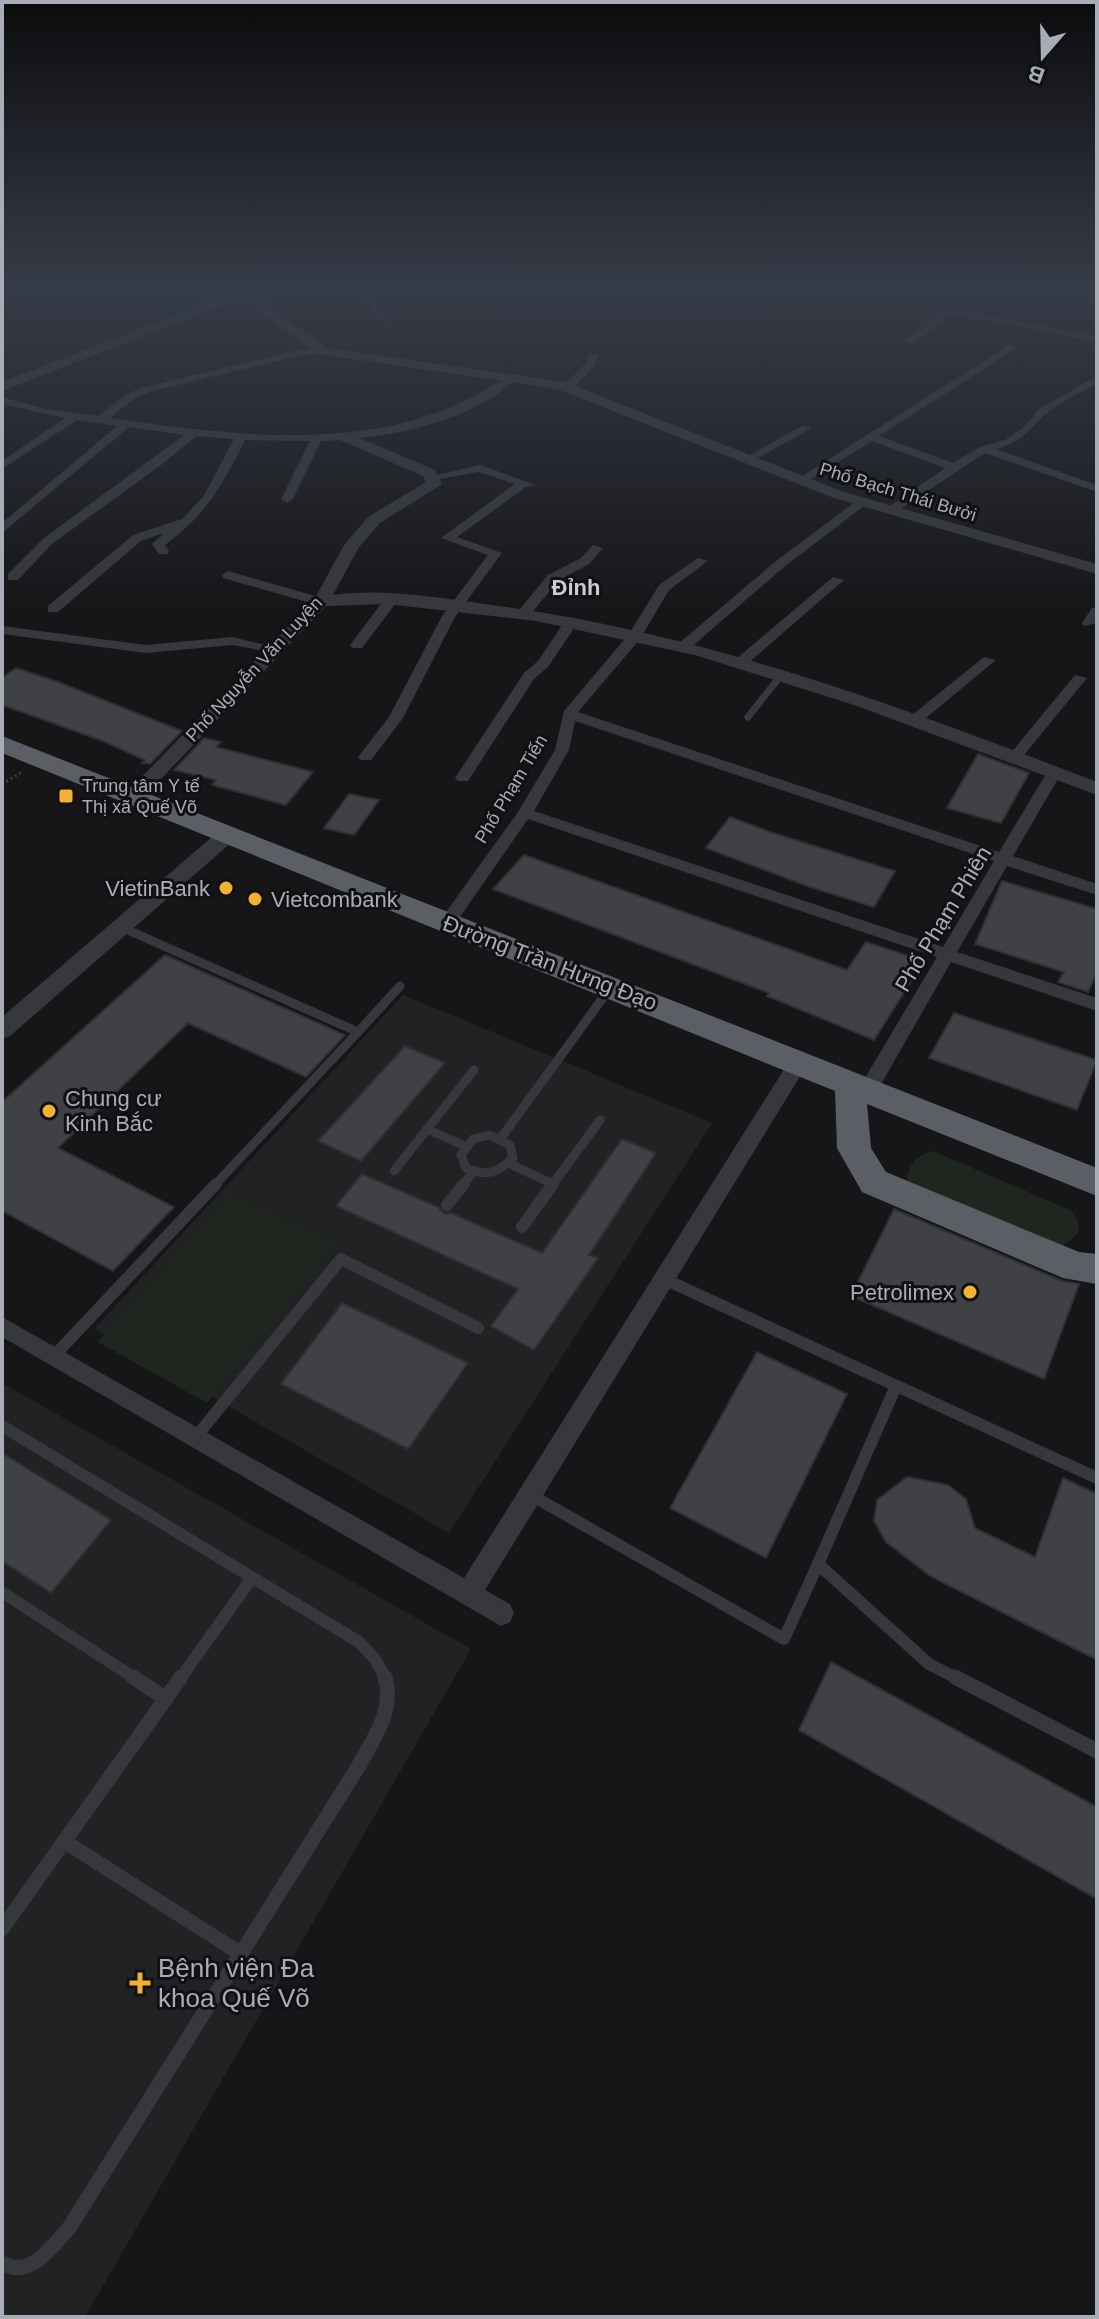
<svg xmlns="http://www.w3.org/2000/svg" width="1099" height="2319" viewBox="0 0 1099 2319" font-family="Helvetica,sans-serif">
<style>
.built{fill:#222225}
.green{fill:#1e261f}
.building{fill:#404145;stroke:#303034;stroke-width:2}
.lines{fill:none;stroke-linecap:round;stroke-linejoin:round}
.path{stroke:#3d3f44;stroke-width:3;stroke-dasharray:2 3;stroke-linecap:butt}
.service-far3{stroke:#37383d;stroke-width:7}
.service-far2{stroke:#37383d;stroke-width:9}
.service-far1{stroke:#37383d;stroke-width:12}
.service{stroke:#37383d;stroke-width:15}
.minor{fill:#37383d;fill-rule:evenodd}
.tertiary{fill:#37383d;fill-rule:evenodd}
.trunk{fill:#5b5e65;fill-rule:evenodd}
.poi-dot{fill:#f2b134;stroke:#111113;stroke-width:3}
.labels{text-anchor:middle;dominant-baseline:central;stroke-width:6;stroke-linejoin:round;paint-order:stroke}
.far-street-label{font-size:18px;fill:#a8adb8;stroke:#111113}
.far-poi-label{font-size:18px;fill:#a8adb8;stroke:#111113;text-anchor:start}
.far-quarter-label{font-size:22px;font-weight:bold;fill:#c9ccd4;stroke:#111113}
.poi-label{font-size:22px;fill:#a8adb8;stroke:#111113;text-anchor:end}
.street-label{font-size:22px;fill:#a8adb8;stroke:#111113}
.near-poi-label{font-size:26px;fill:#a8adb8;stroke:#111113;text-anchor:start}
</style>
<rect width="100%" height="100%" fill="#161618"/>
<!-- built -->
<g class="built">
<polygon points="403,995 712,1123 449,1533 94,1329"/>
<polygon points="2,1383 471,1649 85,2317 2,2317"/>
</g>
<!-- green -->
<g class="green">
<path d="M933,1151L1070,1210L1078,1221L1079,1233L1059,1249L907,1184C907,1165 915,1156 933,1151Z"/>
<polygon points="230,1193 337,1245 207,1403 98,1342"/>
</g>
<!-- building -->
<g class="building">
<polygon points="16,668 58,682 182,731 150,764 142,763 145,760 103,741 2,705 2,678"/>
<polygon points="204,738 221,742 216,747 313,772 286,805 212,785 216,780 174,770"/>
<polygon points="978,754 1029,773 1001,823 947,808"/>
<polygon points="349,794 379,800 354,835 324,828"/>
<polygon points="730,817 773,833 895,871 874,907 810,887 706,848"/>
<polygon points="524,855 847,970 866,942 924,961 874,1040 767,996 769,993 493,889"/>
<polygon points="1002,881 1097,909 1097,972 1088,992 1058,982 1064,972 975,944"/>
<polygon points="165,955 345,1035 306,1077 188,1023 58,1148 174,1207 113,1271 2,1211 2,1102"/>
<polygon points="954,1013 1097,1060 1077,1110 929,1058"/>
<polygon points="405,1046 445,1063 361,1161 318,1141"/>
<polygon points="622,1139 656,1153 589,1255 598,1258 534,1350 491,1326 518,1289 336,1206 362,1174 438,1207 445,1214 451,1213 542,1253"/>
<polygon points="894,1209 1062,1281 1079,1284 1044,1379 851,1296"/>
<polygon points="342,1303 468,1363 408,1449 281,1384"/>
<polygon points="757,1352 847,1394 766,1558 670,1508"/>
<polygon points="2,1453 111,1520 51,1593 2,1561"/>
<polygon points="907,1477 948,1485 966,1499 975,1528 1035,1557 1063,1478 1097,1494 1097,1660 930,1576 886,1542 874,1521 877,1500"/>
<polygon points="831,1662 1097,1807 1097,1899 799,1730"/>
</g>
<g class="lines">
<!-- path -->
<polyline class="path" points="2,784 22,772"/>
<!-- service-far3 -->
<polyline class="service-far3" points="748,717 782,674"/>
<!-- service-far2 -->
<g class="service-far2">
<polyline points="121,927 358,1032 400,986"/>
<polyline points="427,1129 465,1146"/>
<path d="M489,1135L510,1145L513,1158C497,1173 487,1177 466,1168L461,1155L473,1139Z"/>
<polyline points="501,1138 610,988"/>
<polyline points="510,1164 553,1184 600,1120"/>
<polyline points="394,1171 474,1070"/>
<polyline points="214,1186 358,1032"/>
<polyline points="462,1186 473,1172"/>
</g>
<!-- service-far1 -->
<g class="service-far1">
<polyline points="447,1205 464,1184"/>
<polyline points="522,1227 553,1184"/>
<polyline points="664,1279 1097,1478"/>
<polyline points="54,1356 216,1184"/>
<polyline points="896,1386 818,1564 929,1664 958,1679"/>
<polyline points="2,1426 359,1642 375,1659 386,1679"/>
<polyline points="195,1438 341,1259 478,1328"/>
<polyline points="531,1495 784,1639 818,1564"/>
<polyline points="2,1592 136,1679"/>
<polyline points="180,1679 252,1578"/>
</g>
<!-- service -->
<g class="service">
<polyline points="133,1677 166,1699"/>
<polyline points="955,1677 1097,1751"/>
<polyline points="64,1841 241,1954"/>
<polyline points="2,1929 181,1677"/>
<path d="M2,2263C30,2280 52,2246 69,2228L358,1767C373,1739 395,1710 385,1677"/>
</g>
<!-- minor -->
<g class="minor">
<polygon points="227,285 237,285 247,293 239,295"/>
<polygon points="355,285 364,285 392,327 386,327"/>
<polygon points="949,308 1097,336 1097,342 951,314 915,343 907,343 907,339"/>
<path d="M1009,345L1018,347L879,436L953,463L980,447L1005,440L1024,427L1039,409L1097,376V383C1081,393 1061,401 1047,413C1027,430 1024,441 996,449L1097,485V492L985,453L891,515L885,511L887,508L945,468L872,441L806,482L796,480Z"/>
<path d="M323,348L327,353L302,355L149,392L135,398L110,418C245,437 391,458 509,375L518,377C469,424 387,438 321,441L293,499L287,503L281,499L310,441L245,440C219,490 209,511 165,545L169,551L167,554H159L152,544L164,533L141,541L58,612H48V606L133,535L182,519L203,497L234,439L196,436L161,465L52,544L18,580H8V574L44,538L184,435L129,427L2,533V523L117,426L77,420L2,469V461L65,418L2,404V397L46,409L98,416L127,394L141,388L302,349Z"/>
<polygon points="589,353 598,355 595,366 571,390 563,390 563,386 586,363"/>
<polygon points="802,426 812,428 752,461 742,459"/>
<polygon points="480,465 536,485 526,487 457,537 502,553 455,617 403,718 371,760 361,760 358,757 389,717 442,616 488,555 441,538 515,484 479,472 434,480 428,477"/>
<polygon points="859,499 869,502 784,567 688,650 678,650 678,644 776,561"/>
<polygon points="593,545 603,548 589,564 558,581 530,615 520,615 520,609 548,575 581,558"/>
<path d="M698,558L708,561L669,590L640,639L578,712L999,852L1049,769H1059L1062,772L1013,856L1097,884V895L1007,866L957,952L1097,998V1011L951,962L876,1093H862L859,1088L937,957L528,819L453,927H441L438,923L441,919L518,812L555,750L564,711L629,634L659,585ZM575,721L994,861L943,947L534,811L569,750Z"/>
<polygon points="228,571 326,599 328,602 321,606 223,578 222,575"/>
<polygon points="833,577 844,580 746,665 736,665 736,659"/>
<polygon points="387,596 399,599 362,648 352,648 350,645"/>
<polygon points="1097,607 1096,623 1084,626 1082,623 1092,608"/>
<polygon points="565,621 577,624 548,667 534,679 468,781 458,781 455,778 524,673 538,661"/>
<polygon points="2,626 146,645 232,637 283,649 276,653 232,645 146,653 2,634"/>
<polygon points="984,657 996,660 921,722 911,722 911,716"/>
<polygon points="1075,675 1087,678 1020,760 1010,760 1010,754"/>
<polygon points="800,1053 809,1060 807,1065 485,1590 510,1604 514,1613 510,1622 501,1626 2,1337 2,1317 464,1578 793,1055"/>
</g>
<!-- tertiary -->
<g class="tertiary">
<polygon points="253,285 270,285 252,294 327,348 565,382 844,492 1097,564 1097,574 834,498 557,389 318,354 241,298 2,391 2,382"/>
<path d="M340,434H350L435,470L442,484L380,523L359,547L333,595C385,588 439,598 491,605C701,632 900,706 1097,782V795L854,705L695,655L536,621L387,604L326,606L140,801H126L123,797L126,793L314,600L344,545L368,517L426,482L423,476L340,440Z"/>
<polygon points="226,830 233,831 236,836 233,841 10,1036 2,1039 2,1017 219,831"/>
</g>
<!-- trunk -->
<polygon class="trunk" points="2,736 1097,1168 1097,1196 867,1104 871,1148 886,1172 1079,1252 1097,1254 1097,1284 1063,1278 862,1192 837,1148 835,1091 2,753"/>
</g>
<!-- sky -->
<linearGradient id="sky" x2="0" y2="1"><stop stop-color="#0c0c0d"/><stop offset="0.47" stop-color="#363c48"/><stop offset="1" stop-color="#363c48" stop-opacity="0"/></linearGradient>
<rect width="1099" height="610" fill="url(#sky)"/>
<!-- markers -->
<g class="poi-dot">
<rect x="58" y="788" width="16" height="16" rx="4"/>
<circle cx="226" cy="888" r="8"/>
<circle cx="255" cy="899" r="8"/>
<circle cx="49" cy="1111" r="8"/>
<circle cx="970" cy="1292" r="8"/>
<path d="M136 1971h8v8h8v8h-8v8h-8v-8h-8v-8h8z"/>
</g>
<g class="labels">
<!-- far-street labels -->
<g class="far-street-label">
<text transform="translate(898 492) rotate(17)">Phố Bạch Thái Bưởi</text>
<text transform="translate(254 669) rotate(-47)">Phố Nguyễn Văn Luyện</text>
<text transform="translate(511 789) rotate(-59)">Phố Phạm Tiến</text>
</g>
<!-- far-poi labels -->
<g class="far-poi-label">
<text x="82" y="786">Trung tâm Y tế<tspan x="82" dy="21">Thị xã Quế Võ</tspan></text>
</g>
<!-- far-quarter labels -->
<g class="far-quarter-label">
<text x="576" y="587">Đỉnh</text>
</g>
<!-- poi labels -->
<g class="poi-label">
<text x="210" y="888">VietinBank</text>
<text x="271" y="899" text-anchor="start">Vietcombank</text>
<text x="65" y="1098" text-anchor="start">Chung cư<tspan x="65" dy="25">Kinh Bắc</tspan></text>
<text x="954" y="1292">Petrolimex</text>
</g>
<!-- street labels -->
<g class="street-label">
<text transform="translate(943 919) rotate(-59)">Phố Phạm Phiên</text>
<text transform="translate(550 963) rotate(21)">Đường Trần Hưng Đạo</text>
</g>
<!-- near-poi labels -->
<g class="near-poi-label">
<text x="158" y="1968">Bệnh viện Đa<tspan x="158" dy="30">khoa Quế Võ</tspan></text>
</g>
</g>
<!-- border -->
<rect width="1099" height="2319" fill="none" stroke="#a8adb8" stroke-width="8"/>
<!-- north arrow -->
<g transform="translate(1043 56) rotate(200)" stroke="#111113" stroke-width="6" paint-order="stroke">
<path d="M0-6L14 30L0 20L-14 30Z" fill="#a8adb8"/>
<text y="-12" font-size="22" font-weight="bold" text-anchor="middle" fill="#a8adb8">B</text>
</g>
</svg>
